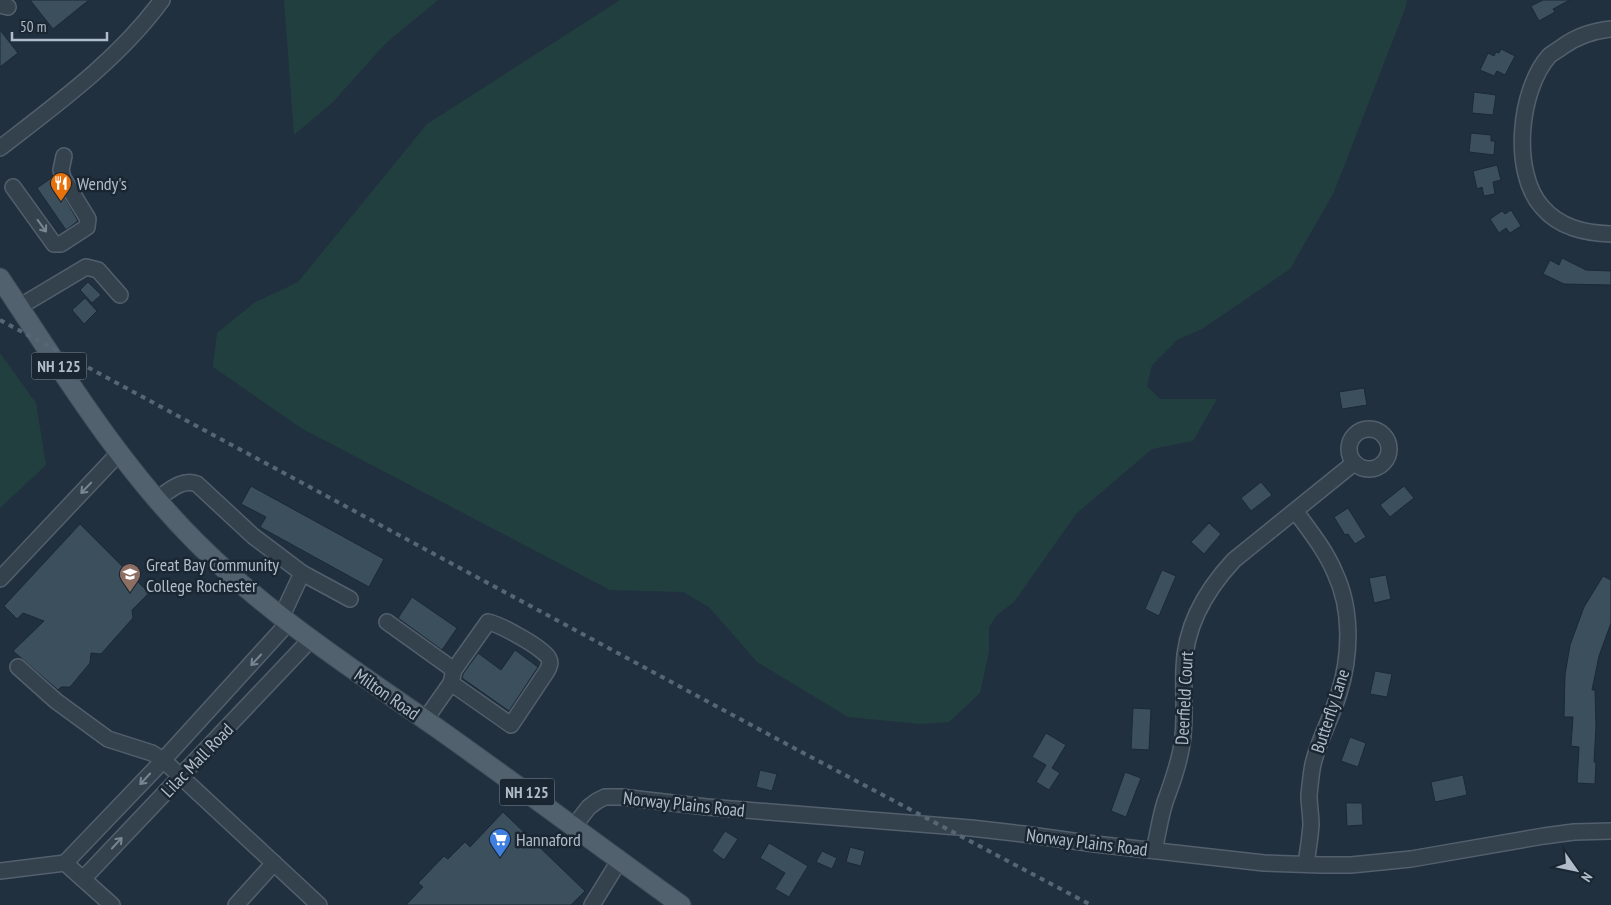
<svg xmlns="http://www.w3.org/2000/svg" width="1611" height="905" viewBox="0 0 1611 905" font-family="'PT Sans Narrow',sans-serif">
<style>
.green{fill:#223f3f}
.building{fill:#3c4f5d;stroke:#1c2935}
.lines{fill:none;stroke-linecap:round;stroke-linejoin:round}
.minor-casing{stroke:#535f6c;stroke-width:18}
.major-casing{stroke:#3e4b57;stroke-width:21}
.minor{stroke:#34424e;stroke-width:15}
.major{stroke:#52616e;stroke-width:19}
.rail{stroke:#566675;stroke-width:4;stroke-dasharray:5 5;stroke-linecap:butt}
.oneway{stroke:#788592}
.labels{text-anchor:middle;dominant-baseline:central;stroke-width:5;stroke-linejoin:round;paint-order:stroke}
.shield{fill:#1a2733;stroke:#838f9c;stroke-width:1}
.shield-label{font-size:16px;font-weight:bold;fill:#b0bcc9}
.poi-label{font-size:18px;fill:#b0bcc9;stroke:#1a2733;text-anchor:start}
.street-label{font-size:18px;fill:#b0bcc9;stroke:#1a2733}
</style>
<rect width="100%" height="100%" fill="#20303e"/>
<!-- green -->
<g class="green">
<polygon points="284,0 438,0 385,44 333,102 294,135"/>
<polygon points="620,0 1407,0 1405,9 1334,192 1290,269 1202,329 1177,340 1152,365 1147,386 1160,399 1217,399 1193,441 1152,449 1076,514 1014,602 997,615 989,627 989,652 980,693 949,722 920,724 848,717 757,662 709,607 683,592 610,590 301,428 213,367 217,333 254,303 298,282 427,124"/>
<polygon points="0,353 36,403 46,465 0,508"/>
</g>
<!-- building -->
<g class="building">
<polygon points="30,0 89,0 53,29"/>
<polygon points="1543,0 1570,0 1553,9 1555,12 1539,21 1531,6"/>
<polygon points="0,30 18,53 0,67"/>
<polygon points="1501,49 1515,56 1505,75 1497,71 1494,76 1480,70 1488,53 1494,56 1496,52 1499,53"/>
<polygon points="1474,92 1496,95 1493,115 1472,113"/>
<polygon points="1471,133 1491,135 1491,141 1495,141 1494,155 1469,152"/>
<polygon points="1497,165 1501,180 1493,182 1495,194 1484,196 1482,187 1477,189 1473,171"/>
<polygon points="53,177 78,221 66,230 37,188"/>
<polygon points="1511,210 1521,226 1510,233 1506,228 1499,233 1490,219 1502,211 1505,214"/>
<polygon points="1562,258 1586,270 1611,271 1611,285 1564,284 1543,274 1550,260 1559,265"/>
<polygon points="88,282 101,295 92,303 80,290"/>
<polygon points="85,298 97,311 84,324 72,310"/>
<polygon points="1364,388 1367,405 1342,409 1339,392"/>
<polygon points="1261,482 1272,495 1251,511 1241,498"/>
<polygon points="251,486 384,559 369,587 260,527 266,517 241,504"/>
<polygon points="1404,486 1414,498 1390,517 1380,505"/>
<polygon points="1348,508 1366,537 1355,544 1348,534 1345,535 1334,517"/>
<polygon points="1209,523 1221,534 1204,554 1191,542"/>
<polygon points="80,524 149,593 132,610 133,618 101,654 91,653 90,663 70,687 61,687 58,690 13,651 44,621 23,613 17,619 4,606"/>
<polygon points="1162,570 1176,576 1159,616 1145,609"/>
<polygon points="1386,575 1391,599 1374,603 1369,578"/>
<polygon points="1603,576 1611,580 1611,623 1599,656 1592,690 1595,690 1596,726 1594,762 1596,762 1595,784 1577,783 1579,747 1571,746 1573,717 1564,717 1565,675 1570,645 1584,607"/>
<polygon points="412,597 457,628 442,650 398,618"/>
<polygon points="515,650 538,667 509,711 462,678 463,674 478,653 501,670"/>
<polygon points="1375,671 1392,674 1387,697 1370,694"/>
<polygon points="1133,708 1151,709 1149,750 1131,749"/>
<polygon points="1046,733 1066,745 1052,768 1060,773 1049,790 1036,782 1046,765 1032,757"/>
<polygon points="1350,737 1366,743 1358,767 1341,761"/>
<polygon points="760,770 777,774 772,791 756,787"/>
<polygon points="1125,772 1141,778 1126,817 1111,811"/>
<polygon points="1463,775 1467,795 1435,802 1431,782"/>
<polygon points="1346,803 1362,803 1363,825 1347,826"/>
<polygon points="503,812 585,891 571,905 406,905 423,887 418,883 444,856 448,859 465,842 470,847"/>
<polygon points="725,831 738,839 724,860 712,851"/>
<polygon points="769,843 808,866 789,897 775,889 785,873 760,858"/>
<polygon points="850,847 865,851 861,866 846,862"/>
<polygon points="822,851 837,858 832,869 816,862"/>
</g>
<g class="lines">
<!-- minor casing -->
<g class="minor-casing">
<g id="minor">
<polyline points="0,5 8,7"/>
<path d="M1611,29C1592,31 1577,36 1562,47C1558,50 1552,53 1549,56C1519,90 1511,172 1542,207C1560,228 1585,233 1611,234"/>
<path d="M0,148C57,104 119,59 162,0"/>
<polyline points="13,187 54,244 61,244 87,227 88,219 63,178 61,170 64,156"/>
<polyline points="19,307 86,267 98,270 120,295"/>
<circle cx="1369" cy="449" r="20"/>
<path d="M157,499C169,491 182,478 197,484L253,536L302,573L281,618"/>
<path d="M1296,512C1310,531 1326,551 1335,573C1352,609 1351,655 1339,693C1332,717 1319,739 1313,764C1311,774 1310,785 1309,795C1309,805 1311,815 1311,825C1310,838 1308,851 1306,863"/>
<polyline points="302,573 350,599"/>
<polyline points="0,579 120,452"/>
<polyline points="387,622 454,670"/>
<polyline points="18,667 56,701 108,739 152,753 163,760 319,905"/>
<path d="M425,720L451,683L454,670L488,622C499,624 546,649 549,659C551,663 549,667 547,671L511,725L451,683"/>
<polyline points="574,826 589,807 597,801 605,797 621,797 707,807 971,828 1023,834 1095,844 1264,863 1321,865 1351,865 1411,859 1544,836 1574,832 1611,831"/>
<path d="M1154,850C1158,834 1160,818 1165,802C1172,783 1179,764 1182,744C1186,719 1183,693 1184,668C1185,626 1206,590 1234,560L1354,463"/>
<polyline points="65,863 156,768 288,623"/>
<polyline points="0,871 65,863 112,905"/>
<polyline points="83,879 310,640"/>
<polyline points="236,905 274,863"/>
<polyline points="592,905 619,861"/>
</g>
</g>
<!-- major casing -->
<g class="major-casing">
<path id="major" d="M0,278C60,368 118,464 196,542C270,616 352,668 437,728C519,786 599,846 681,905"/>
</g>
<!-- minor -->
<use href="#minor" class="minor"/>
<!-- major -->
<use href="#major" class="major"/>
<!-- rail -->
<polyline class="rail" points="0,320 792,747 1091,905"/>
</g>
<!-- one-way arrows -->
<defs><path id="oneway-shaft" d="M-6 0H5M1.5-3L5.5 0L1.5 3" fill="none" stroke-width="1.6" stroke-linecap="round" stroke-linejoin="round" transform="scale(1.25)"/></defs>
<g class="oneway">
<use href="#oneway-shaft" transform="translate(42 226) rotate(54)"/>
<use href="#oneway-shaft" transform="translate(86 488) rotate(134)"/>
<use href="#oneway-shaft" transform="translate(256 660) rotate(133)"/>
<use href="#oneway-shaft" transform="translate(145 779) rotate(133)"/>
<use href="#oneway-shaft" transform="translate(117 843) rotate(-47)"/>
</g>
<!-- icons -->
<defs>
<g id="restaurant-pin" transform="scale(1.125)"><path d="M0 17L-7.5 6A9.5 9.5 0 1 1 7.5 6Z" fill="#e8710a" stroke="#1a2733"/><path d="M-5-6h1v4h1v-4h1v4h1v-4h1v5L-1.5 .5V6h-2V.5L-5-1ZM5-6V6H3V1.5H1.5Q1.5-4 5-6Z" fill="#fff"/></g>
<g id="university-pin" transform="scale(1.125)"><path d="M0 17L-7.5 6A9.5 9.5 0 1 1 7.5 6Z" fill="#8d6e63" stroke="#1a2733"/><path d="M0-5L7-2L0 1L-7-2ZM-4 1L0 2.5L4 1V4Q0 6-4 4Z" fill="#fff"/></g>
<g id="supermarket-pin" transform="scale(1.125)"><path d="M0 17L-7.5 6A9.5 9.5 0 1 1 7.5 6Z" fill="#3f7fe0" stroke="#1a2733"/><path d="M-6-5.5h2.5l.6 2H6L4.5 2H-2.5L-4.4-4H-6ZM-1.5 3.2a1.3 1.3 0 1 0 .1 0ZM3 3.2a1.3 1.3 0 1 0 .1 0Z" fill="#fff"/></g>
</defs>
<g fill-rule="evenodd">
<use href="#restaurant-pin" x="61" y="183"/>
<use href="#university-pin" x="130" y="574"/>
<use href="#supermarket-pin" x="500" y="839"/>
</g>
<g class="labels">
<!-- shield labels -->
<g class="shield">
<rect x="31.5" y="352.5" width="55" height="27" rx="4"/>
<rect x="499.5" y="778.5" width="55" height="27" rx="4"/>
</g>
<g class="shield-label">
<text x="59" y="366">NH 125</text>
<text x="527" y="792">NH 125</text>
</g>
<!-- poi labels -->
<g class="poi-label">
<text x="77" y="183">Wendy's</text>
<text x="146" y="564">Great Bay Community<tspan x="146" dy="21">College Rochester</tspan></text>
<text x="516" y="839">Hannaford</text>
</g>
<!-- street labels -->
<g class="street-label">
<text transform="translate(387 694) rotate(35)">Milton Road</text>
<text transform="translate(1184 698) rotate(-87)">Deerfield Court</text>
<text transform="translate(1330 711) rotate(-72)">Butterfly Lane</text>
<text transform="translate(197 760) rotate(-46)">Lilac Mall Road</text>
<text transform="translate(684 804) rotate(6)">Norway Plains Road</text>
<text transform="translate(1087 842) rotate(7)">Norway Plains Road</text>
</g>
</g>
<!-- north arrow -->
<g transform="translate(1576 870) rotate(123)" stroke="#1a2733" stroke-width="4" paint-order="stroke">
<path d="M0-4L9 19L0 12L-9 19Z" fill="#b0bcc9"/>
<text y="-8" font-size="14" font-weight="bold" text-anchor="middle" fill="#b0bcc9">N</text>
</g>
<!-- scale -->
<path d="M12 32v8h95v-8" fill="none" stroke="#b0bcc9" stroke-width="2.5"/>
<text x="20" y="32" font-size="15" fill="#b0bcc9" stroke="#1a2733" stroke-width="4" paint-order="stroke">50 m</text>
</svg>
